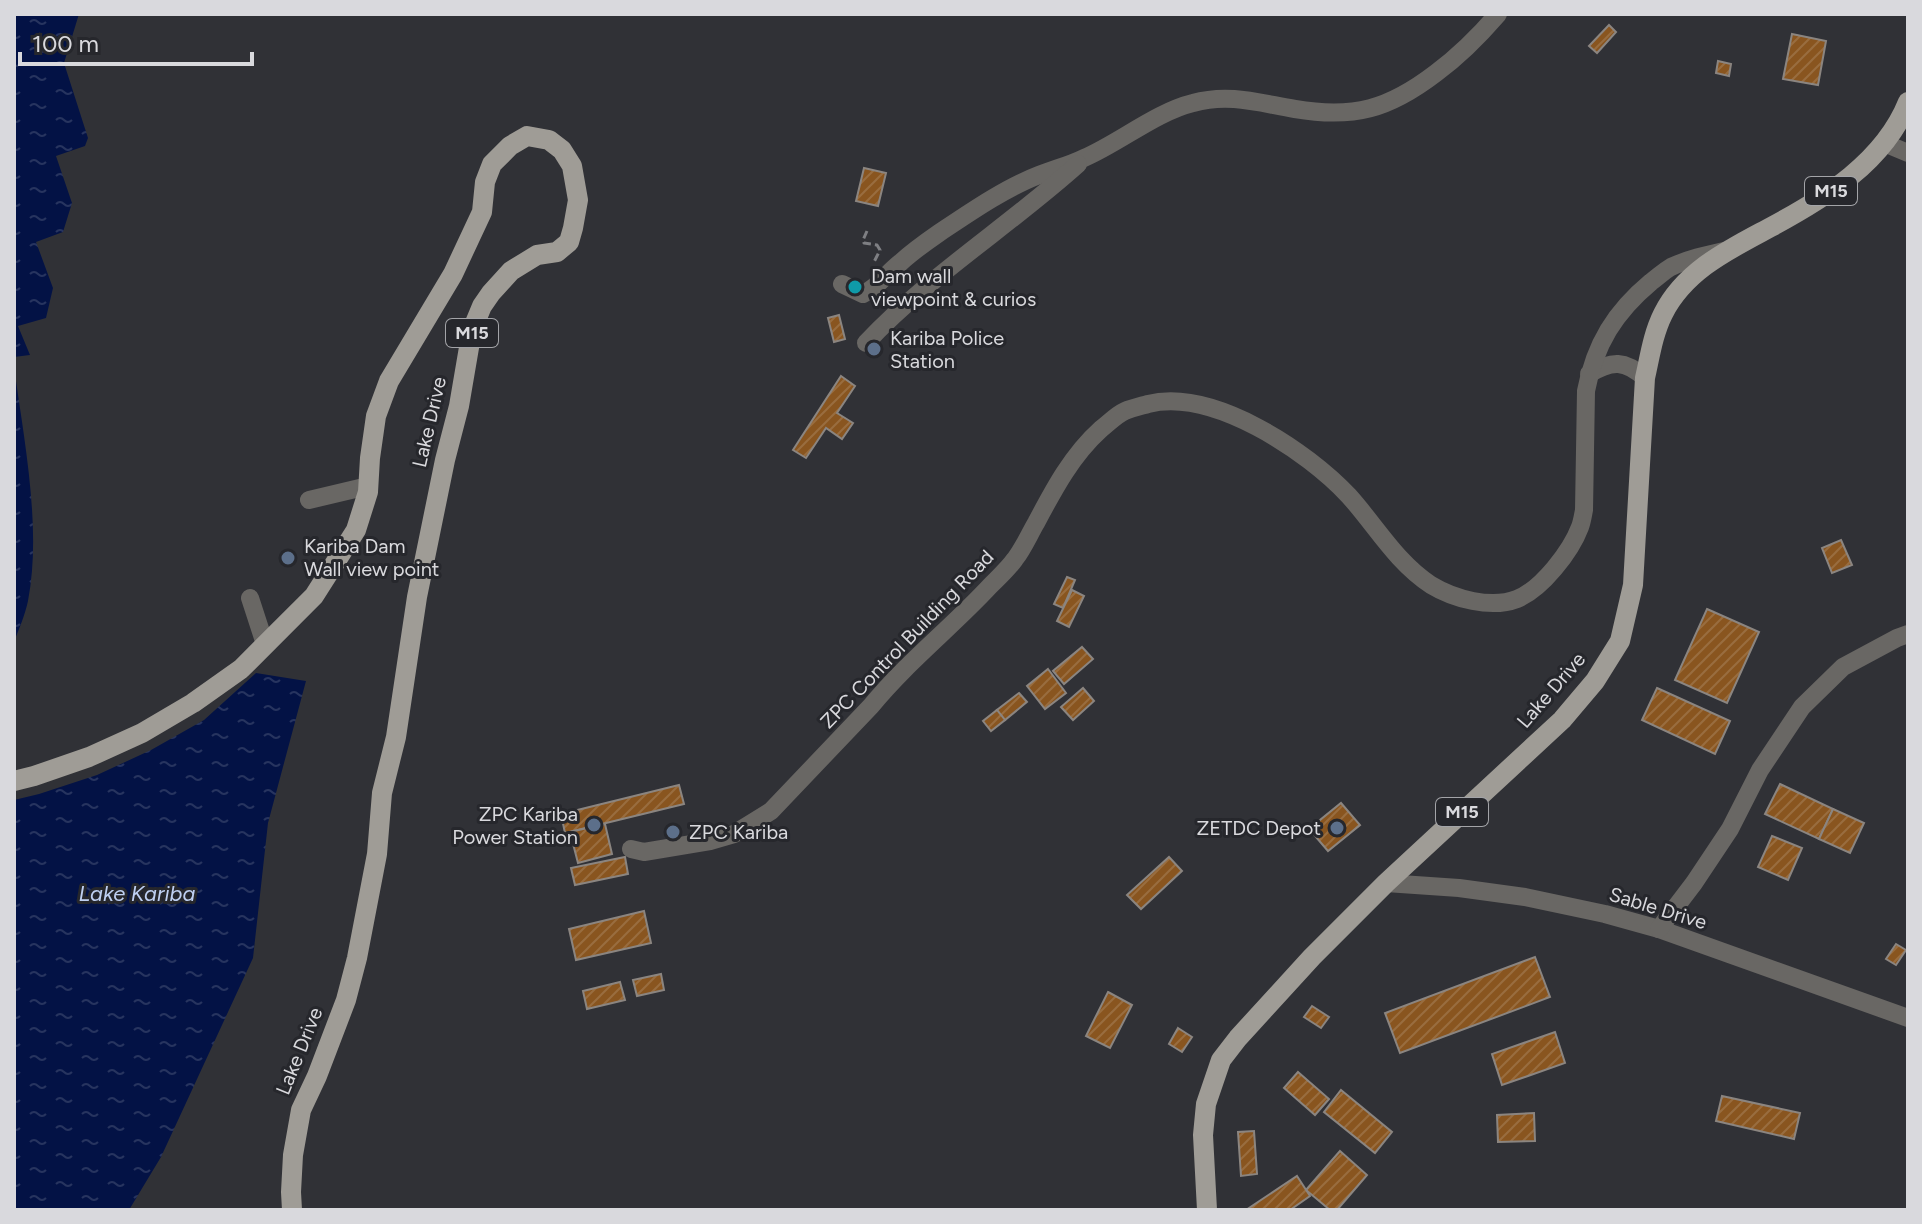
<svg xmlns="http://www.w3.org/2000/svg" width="1922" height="1224" viewBox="0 0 1922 1224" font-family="Figtree,sans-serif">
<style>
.water{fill:url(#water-ripples)}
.building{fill:url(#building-hatch);stroke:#8b8580;stroke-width:2}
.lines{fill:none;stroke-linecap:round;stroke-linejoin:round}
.path{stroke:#7e7f83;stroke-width:3;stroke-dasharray:8 4;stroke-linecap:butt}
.minor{stroke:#696764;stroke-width:18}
.major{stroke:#9f9c96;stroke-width:20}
.culture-dot{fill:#0f9aa8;stroke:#26272c;stroke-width:3}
.service-dot{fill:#5c6f8a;stroke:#26272c;stroke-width:3}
.labels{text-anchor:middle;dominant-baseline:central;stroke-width:6;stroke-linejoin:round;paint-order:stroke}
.shield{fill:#26272c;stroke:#a3a4a8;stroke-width:2}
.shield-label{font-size:18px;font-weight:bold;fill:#d9d9dd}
.poi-label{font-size:20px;fill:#d9d9dd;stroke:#26272c;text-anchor:start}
.street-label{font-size:20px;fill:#d9d9dd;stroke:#26272c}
.water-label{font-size:22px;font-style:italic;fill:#bfd0f2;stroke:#26272c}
</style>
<defs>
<pattern id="water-ripples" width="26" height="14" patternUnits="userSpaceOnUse" patternTransform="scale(2)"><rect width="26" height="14" fill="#031245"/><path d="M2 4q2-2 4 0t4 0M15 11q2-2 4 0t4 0" fill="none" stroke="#27345f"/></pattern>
<pattern id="building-hatch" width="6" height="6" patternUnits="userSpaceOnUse" patternTransform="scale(2)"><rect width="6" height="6" fill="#89551f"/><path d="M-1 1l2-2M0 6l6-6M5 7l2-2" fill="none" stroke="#996d3f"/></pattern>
</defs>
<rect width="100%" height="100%" fill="#303136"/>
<!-- water -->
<g class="water">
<polygon points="14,14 79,14 64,63 88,138 85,146 56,156 72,203 63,232 36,242 53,288 46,318 18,326 30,355 14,357"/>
<path d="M14,367C24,440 42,529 28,601C25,615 19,629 14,642Z"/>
<polygon points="256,673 306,681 268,823 253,958 161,1157 129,1210 14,1210 14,800 39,794 97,775 151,750 204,720"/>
</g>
<!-- building -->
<g class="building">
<polygon points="1609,25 1616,32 1597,53 1589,46"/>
<polygon points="1792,34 1826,41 1818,85 1783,79"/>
<polygon points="1718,61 1731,64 1729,76 1716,73"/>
<polygon points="864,168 886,173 878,206 856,201"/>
<polygon points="839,315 845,339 834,342 828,318"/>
<polygon points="841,376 855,386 837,413 853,423 842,439 826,428 806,458 793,450"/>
<polygon points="1841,540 1852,565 1832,573 1822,548"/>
<polygon points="1067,577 1075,580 1063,608 1054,604"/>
<polygon points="1072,590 1084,596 1069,627 1057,621"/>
<polygon points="1707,609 1759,632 1727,703 1675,680"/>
<polygon points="1082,647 1093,659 1064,684 1053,671"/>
<polygon points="1048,669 1066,693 1045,709 1027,686"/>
<polygon points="1083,688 1094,701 1073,720 1061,707"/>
<polygon points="1657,688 1730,721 1715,754 1642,720"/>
<polygon points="1019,693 1027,702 1005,720 997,710"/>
<polygon points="997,710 1005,720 991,731 983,721"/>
<polygon points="1780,784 1833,809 1819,839 1765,814"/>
<polygon points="679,785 684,804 565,833 561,814"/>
<polygon points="1341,803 1360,825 1328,851 1309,829"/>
<polygon points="1833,809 1864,823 1850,853 1819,839"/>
<polygon points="605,824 612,854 578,863 570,832"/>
<polygon points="1772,836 1802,848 1788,880 1758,867"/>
<polygon points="625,857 628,874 575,885 571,868"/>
<polygon points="1169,857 1182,871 1141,909 1127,895"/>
<polygon points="644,911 651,943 576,960 569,929"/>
<polygon points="1896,944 1906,950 1896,965 1886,959"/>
<polygon points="1535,957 1550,997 1400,1053 1385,1013"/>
<polygon points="661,974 664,990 637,996 633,980"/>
<polygon points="620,982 625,1000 587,1009 583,991"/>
<polygon points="1108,992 1132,1005 1110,1048 1086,1036"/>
<polygon points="1312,1006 1329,1017 1321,1028 1304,1017"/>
<polygon points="1178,1028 1192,1037 1182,1052 1169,1044"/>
<polygon points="1555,1032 1565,1063 1502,1085 1492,1054"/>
<polygon points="1298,1072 1329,1099 1315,1115 1284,1088"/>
<polygon points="1341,1090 1392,1132 1375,1153 1324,1112"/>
<polygon points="1722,1096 1800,1113 1794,1139 1716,1121"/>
<polygon points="1534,1113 1535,1141 1498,1142 1497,1115"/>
<polygon points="1254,1131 1257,1174 1241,1176 1238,1132"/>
<polygon points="1340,1151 1367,1175 1337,1210 1330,1210 1306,1190"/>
<polygon points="1297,1176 1310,1196 1290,1210 1246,1210"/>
</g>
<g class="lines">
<!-- path -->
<polyline class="path" points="867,231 863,240 864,243 877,245 880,250 873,264"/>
<!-- minor -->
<g class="minor">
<polyline points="1884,143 1908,153"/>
<path d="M842,284L863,294C878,287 887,273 900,263C912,252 926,242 939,233C969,213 1005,188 1039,175C1054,169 1070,165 1084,158C1119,143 1156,112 1193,103C1229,93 1259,103 1295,109C1354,119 1389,109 1436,73C1459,56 1479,36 1498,14"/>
<path d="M866,343C929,276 1009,226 1078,164"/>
<path d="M1589,374C1612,360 1625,360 1645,378"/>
<polyline points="309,500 368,486"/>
<polyline points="250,598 265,644"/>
<path d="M631,849L644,852L710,841L734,834L771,811L871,706C907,662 952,627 990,586C999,577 1008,569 1015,559C1023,549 1029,535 1036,523C1054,489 1072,455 1101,429C1109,423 1116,415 1125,411C1132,408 1141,406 1148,404C1213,388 1307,451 1349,496C1376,526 1396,562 1431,585C1454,599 1491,609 1517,599C1542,589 1571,551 1580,527C1582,522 1583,515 1584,510L1586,391C1595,344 1615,312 1651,282C1658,277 1664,271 1671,267C1688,259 1706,255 1724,251"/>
<polyline points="1386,883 1459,888 1525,897 1605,914 1659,929 1908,1018"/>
<polyline points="1659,929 1694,883 1730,829 1760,770 1802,707 1843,667 1897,638 1908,634"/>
</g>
<!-- major -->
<g class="major">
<polyline points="14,781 34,776 89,757 142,733 193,703 241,669 314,596 356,530 368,492 370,458 376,416 389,381 453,274 482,212 485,182 492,164 510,146 527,136 549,140 562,150 572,166 578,200 573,228 569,242 557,252 537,255 511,271 491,293 482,306 472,330 459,406 445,460 417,597 396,737 382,793 377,854 357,958 346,1000 317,1076 301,1110 293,1155 291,1192 292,1210"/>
<path d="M1207,1210L1203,1135L1206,1104L1221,1060L1238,1038L1312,957L1386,883L1562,720L1595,681L1620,641L1633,585L1645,378C1650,356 1653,334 1663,314C1685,270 1730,249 1771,227C1825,198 1884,162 1908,102"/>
</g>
</g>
<!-- markers -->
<circle class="culture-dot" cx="855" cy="287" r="8"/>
<g class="service-dot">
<circle cx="874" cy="349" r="8"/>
<circle cx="288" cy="558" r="8"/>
<circle cx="594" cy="825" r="8"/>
<circle cx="1337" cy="828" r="8"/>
<circle cx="673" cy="832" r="8"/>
</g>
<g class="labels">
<!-- shield labels -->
<g class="shield">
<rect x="1805" y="177" width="52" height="28" rx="6"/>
<rect x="446" y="319" width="52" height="28" rx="6"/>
<rect x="1436" y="798" width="52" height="28" rx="6"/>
</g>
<g class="shield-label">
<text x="1831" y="191">M15</text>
<text x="472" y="333">M15</text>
<text x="1462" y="812">M15</text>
</g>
<!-- poi labels -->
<g class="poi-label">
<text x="871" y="276">Dam wall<tspan x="871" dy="23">viewpoint &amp; curios</tspan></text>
<text x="890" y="338">Kariba Police<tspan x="890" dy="23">Station</tspan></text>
<text x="304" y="546">Kariba Dam<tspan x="304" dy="23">Wall view point</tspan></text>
<text x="578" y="814" text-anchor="end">ZPC Kariba<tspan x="578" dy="23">Power Station</tspan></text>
<text x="1321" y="828" text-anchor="end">ZETDC Depot</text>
<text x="689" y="832">ZPC Kariba</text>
</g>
<!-- street labels -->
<g class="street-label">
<text transform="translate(429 422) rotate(-77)">Lake Drive</text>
<text transform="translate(907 639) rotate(-46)">ZPC Control Building Road</text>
<text transform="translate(1551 690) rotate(-49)">Lake Drive</text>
<text transform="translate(1658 908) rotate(17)">Sable Drive</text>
<text transform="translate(299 1051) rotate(-68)">Lake Drive</text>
</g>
<!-- water labels -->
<g class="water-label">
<text x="137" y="893">Lake Kariba</text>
</g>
</g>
<!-- border -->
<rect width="1922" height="1224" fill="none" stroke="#d9d9dd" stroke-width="32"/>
<!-- scale -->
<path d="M20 52v12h232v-12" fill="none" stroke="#d9d9dd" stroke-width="4"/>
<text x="32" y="52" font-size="24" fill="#d9d9dd" stroke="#26272c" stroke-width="6" paint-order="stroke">100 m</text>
</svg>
